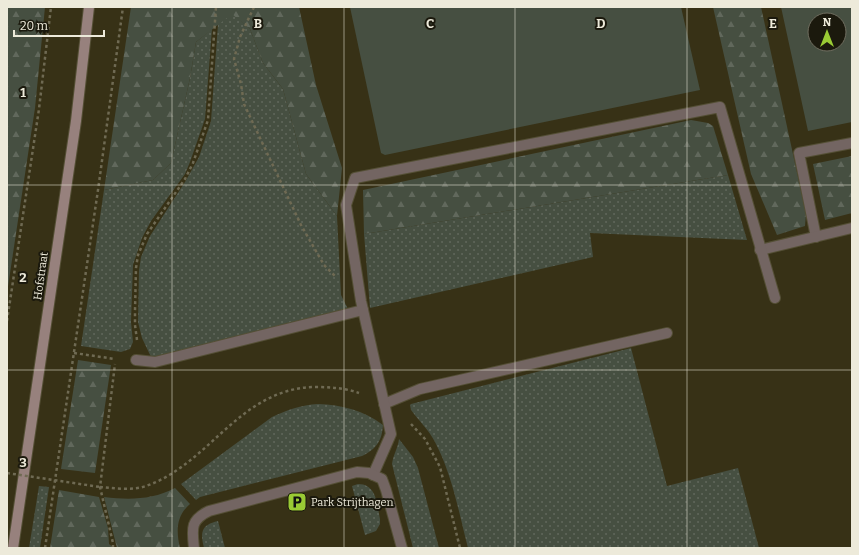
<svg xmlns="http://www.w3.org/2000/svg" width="859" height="555" viewBox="0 0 859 555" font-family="Bitter,serif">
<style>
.grass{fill:url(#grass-dots)}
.forest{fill:url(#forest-firs)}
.garden{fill:#464f41;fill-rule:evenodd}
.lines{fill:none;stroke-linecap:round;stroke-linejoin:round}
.lane-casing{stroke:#544f35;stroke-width:12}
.secondary-casing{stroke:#544f35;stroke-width:12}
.path{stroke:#6f6a53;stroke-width:2.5;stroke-dasharray:3 3;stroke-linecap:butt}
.lane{stroke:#736562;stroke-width:10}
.secondary{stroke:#97817d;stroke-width:10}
.path-bridge{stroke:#6f6a53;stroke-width:2.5;stroke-dasharray:3 3;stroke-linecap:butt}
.grid{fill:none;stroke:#edeada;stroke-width:1;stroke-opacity:0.55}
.labels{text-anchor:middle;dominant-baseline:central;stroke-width:4;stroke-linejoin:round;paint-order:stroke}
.street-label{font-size:11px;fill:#edeada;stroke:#1b190d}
.poi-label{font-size:11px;fill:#edeada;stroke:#1b190d;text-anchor:start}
.grid-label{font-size:13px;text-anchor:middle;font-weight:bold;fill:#edeada;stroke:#1b190d;stroke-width:4;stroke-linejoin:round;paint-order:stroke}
</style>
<defs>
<pattern id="grass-dots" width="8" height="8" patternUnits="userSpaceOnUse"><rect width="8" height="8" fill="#464f41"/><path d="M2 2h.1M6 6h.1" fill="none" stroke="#61685c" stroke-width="1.8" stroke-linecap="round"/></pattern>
<pattern id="forest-firs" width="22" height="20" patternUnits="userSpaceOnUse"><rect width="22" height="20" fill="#464f41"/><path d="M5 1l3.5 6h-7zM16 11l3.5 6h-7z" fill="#61685c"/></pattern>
</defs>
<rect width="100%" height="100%" fill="#373116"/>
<!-- grass -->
<g class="grass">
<polygon points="232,13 250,29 263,63 283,89 306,174 337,216 341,295 348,309 157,358 151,357 142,338 138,322 139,270 141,257 150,236 185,182 199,157 211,121 218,24"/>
<polygon points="212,29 205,119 190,162 185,174 151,221 142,238 133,265 131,322 133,342 130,349 121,352 81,346 104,190 153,180 171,163 190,78 196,42"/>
<polygon points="728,175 747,240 590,233 593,257 370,308 364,234"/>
<path d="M631,348L667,486L738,468L759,548H468C459,513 452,474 435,442C429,430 419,421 411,410L410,405L411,404Z"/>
<path d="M318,404C342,405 363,410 383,425C382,440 377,449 362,456L200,497L196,500L181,484L272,417C287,410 301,405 318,404Z"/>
<path d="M399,439L413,457L418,468L439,548H413L392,464C393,455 398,448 399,439Z"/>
<path d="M358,484C377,484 377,505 380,519V524L376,531L365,535L352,486Z"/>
<polygon points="39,486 49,487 40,548 29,548"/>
<path d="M218,521L225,548H204C200,532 201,525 218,521Z"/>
</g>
<!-- forest -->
<g class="forest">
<polygon points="7,7 45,7 35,108 7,293"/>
<polygon points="131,7 299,7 316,85 342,168 337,216 306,174 283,89 263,63 250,29 232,14 196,42 190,78 171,163 153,180 104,190"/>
<polygon points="713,7 761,7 806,214 805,226 777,235 751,174"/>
<polygon points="691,120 708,123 713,126 728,175 364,234 363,190"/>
<polygon points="852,156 852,213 825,220 813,164"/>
<polygon points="78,360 111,365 95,473 61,469"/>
<path d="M175,488L190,504C176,516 176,531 180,548H117L104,497C129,500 152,500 175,488Z"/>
<polygon points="59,490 99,497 108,528 109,544 114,548 50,548"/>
</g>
<!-- garden -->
<g class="garden">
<polygon points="350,7 681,7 700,90 385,155 381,153"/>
<path d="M781,7H852V122L808,131ZM815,20H839V44H815Z"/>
</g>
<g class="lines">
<!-- lane casing -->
<g class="lane-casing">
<g id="lane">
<polyline points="816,237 799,153 852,143"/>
<polyline points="760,250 852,228"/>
<polyline points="136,360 155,362 363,310"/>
<polyline points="384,404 420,389 667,333"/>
<polyline points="373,475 391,434 361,301 346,205 355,178 720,107 775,298"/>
<path d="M194,548C192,529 190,520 209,511L357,472L369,473L382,479L386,490L402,548"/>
</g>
</g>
<!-- secondary casing -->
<g class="secondary-casing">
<polyline id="secondary" points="13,548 76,121 89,7"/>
</g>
<!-- path -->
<g class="path">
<polyline points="254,7 240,37 234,59 241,84 244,104 301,225 324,265 335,276"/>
<polyline points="7,321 39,109 51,7"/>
<polyline points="137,340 135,325 135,311 136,268 138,255 147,234 185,179 193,163 208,120 216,7"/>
<polyline points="74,353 115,359"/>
<polyline points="411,424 425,439 440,467 460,548"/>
<path d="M100,487C115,488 132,491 146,486C210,464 239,389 314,387C330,387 345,388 359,393"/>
<polyline points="45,548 98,190 123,7"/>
<polyline points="113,548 113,543 100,487 115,364"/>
</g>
<!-- lane -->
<use href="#lane" class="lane"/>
<!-- secondary -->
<use href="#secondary" class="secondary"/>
<!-- path-bridge -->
<polyline class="path-bridge" points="7,473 100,487"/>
</g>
<!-- grid -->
<path class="grid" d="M172,7V548M344,7V548M515,7V548M687,7V548M7,185H852M7,370H852"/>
<!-- icons -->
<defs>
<g id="parking-square" transform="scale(1)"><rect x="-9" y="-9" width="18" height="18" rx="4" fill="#9acb34" stroke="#1b190d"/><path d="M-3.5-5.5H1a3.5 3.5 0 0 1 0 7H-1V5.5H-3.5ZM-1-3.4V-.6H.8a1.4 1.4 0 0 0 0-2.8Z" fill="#111"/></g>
</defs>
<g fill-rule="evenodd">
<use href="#parking-square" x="297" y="502"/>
</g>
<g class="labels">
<!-- street labels -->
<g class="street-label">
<text transform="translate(41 276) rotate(-82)">Hofstraat</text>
</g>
<!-- poi labels -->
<g class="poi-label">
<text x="311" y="502">Park Strijthagen</text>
</g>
</g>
<g class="grid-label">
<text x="258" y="28">B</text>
<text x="430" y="28">C</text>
<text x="601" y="28">D</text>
<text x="773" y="28">E</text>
<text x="23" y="97">1</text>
<text x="23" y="282">2</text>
<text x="23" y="467">3</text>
</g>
<!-- border -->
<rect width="859" height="555" fill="none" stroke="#edeada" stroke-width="16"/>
<!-- north arrow -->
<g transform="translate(827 32)"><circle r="19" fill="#1b190d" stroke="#6f6d5f"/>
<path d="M0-3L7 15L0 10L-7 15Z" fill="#9acb34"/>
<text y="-6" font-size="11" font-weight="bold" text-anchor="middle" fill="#edeada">N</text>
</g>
<!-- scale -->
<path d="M14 30v6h90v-6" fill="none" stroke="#edeada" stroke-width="2"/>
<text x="20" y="30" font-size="12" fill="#edeada" stroke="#1b190d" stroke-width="3" paint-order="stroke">20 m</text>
</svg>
